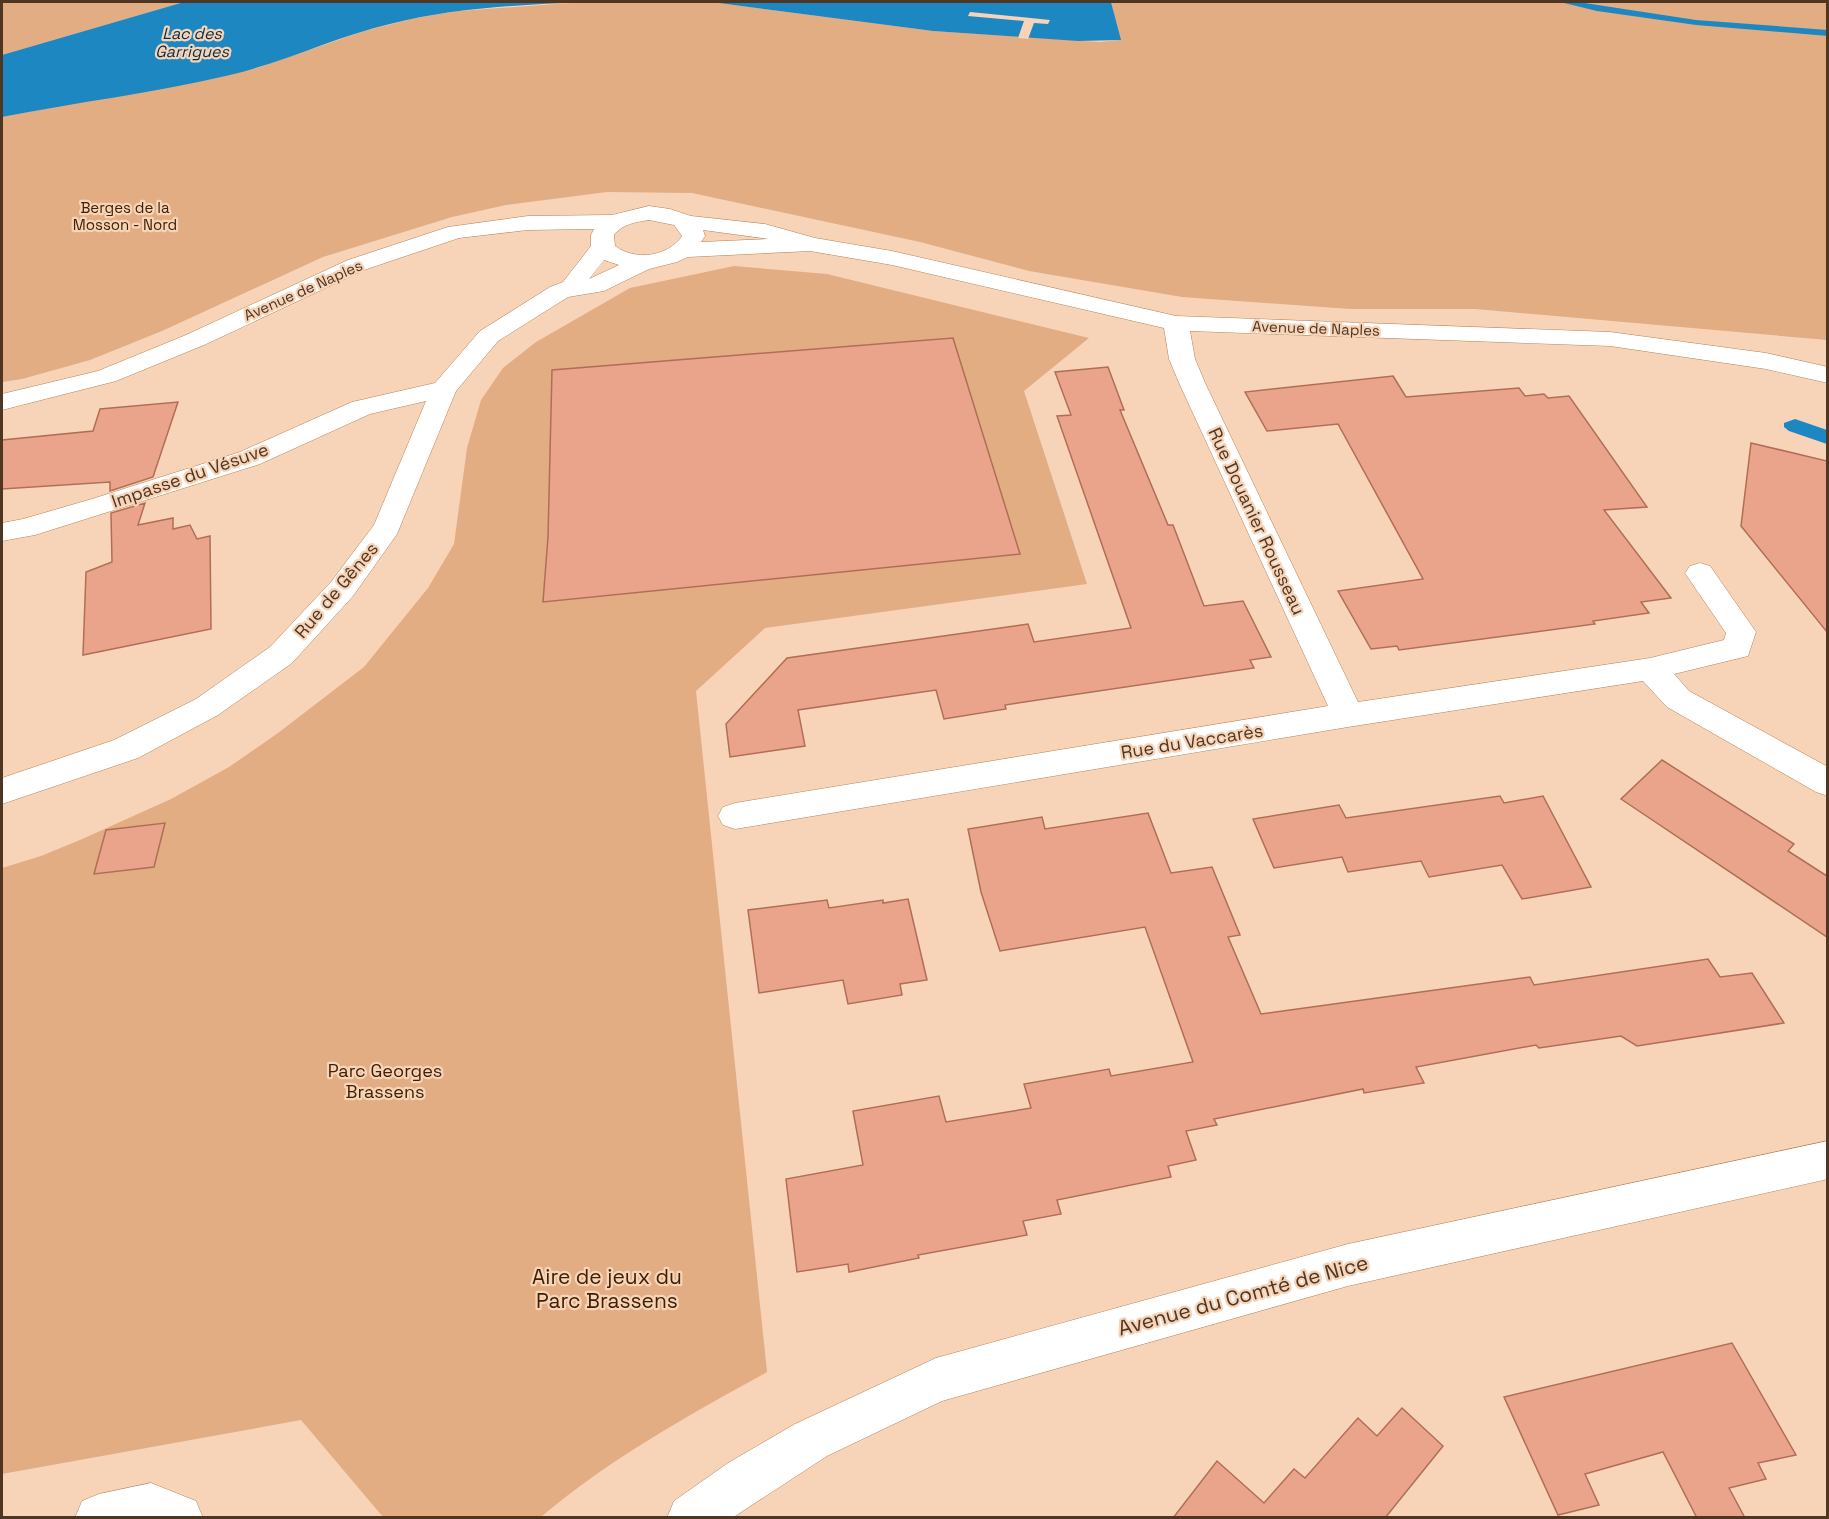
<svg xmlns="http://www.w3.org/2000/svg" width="1829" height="1519" viewBox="0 0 1829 1519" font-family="'Space Grotesk',sans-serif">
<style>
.green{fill:#e2ad83}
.water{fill:#1d87c2}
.pier{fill:#f7d4b8}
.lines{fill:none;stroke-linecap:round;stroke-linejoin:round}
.stream{fill:#1d87c2;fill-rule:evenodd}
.building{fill:#eba48c;stroke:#b06e57;stroke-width:1.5}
.minor-casing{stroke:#b88154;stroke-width:1}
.minor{fill:#fff;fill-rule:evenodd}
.labels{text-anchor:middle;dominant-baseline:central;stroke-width:4.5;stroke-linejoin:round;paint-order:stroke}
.far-park-label{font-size:15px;fill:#3f2003;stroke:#f7d4b8}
.far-street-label{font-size:15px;fill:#4e3623;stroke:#f7d4b8}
.far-water-label{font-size:16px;font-style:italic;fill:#032d46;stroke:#f7d4b8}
.street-label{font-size:18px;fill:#4e3623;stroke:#f7d4b8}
.park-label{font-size:18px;fill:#3f2003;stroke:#f7d4b8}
.near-park-label{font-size:21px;fill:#3f2003;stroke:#f7d4b8}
.near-street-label{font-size:21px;fill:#4e3623;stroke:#f7d4b8}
</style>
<rect width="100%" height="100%" fill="#f7d4b8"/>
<!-- green -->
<g class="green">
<polygon points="2,2 184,2 2,55"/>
<polygon points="584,2 711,2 933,31 1100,42 1120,40 1111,2 1827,2 1827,340 1475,309 1350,309 1182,297 1029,271 920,242 692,193 607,192 506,205 452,217 323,257 162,331 90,360 22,379 2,382 2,117 257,68 364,31 416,18 458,11"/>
<path d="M734,266L827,274L1089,338L1024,391L1087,584L765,628L696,691L767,1372C689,1415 609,1459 541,1517H383L301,1420L2,1474V868L41,856L80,840L171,799L229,767L278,733L364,667L428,588L454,544L467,448L481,400L503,368L536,342L630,288Z"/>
</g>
<!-- water -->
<g class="water">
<path d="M184,2H584C519,5 453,8 390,24C335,37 285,62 230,75C155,93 77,102 2,117V55Z"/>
<polygon points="711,2 1111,2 1121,40 1078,41 933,31"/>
<polygon points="1795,419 1827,430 1827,444 1789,431 1784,427 1784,423"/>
</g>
<!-- pier -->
<polygon class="pier" points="970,12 1050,20 1048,24 1034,23 1028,39 1018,38 1024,21 968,16"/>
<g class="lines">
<!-- stream -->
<polygon class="stream" points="1560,2 1578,2 1696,20 1828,30 1828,36 1696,25 1597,11"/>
</g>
<!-- building -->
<g class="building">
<polygon points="953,338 1020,554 543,602 548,537 552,370"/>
<polygon points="1108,367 1124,410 1120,410 1168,525 1173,525 1204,606 1243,601 1271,657 1250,660 1254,668 1005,705 1006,709 944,719 936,690 798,710 805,746 730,757 726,724 787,658 1028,624 1034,642 1131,628 1057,416 1071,415 1055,372"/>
<polygon points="1393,376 1406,397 1519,388 1525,396 1544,394 1548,398 1569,396 1647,507 1604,510 1671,598 1641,602 1649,613 1593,621 1595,624 1399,650 1397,646 1371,649 1338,591 1423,579 1338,424 1267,431 1245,392"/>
<polygon points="178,402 153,477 110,491 110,482 2,489 2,440 93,431 100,409"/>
<polygon points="1751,443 1827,461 1827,632 1741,526"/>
<polygon points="145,503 138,525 173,518 173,529 190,525 197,539 210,536 211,629 83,655 86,572 112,562 111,513"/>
<polygon points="1662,760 1794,844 1788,851 1827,876 1827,937 1621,799"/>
<polygon points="1500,796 1504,803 1543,796 1591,887 1522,899 1502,865 1429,877 1421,861 1348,872 1342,857 1274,868 1253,819 1339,805 1346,818"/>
<polygon points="1148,813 1171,873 1212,867 1240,935 1228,937 1261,1014 1530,977 1534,985 1708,959 1720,977 1752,973 1784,1023 1637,1046 1621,1036 1539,1048 1536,1045 1416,1067 1424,1083 1364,1093 1363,1089 1214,1119 1217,1125 1186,1131 1196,1160 1168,1166 1171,1177 1057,1200 1061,1214 1023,1221 1027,1235 918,1255 919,1258 849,1272 848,1264 797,1272 786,1179 863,1165 853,1111 939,1096 946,1122 1031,1108 1024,1084 1109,1069 1111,1076 1193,1062 1145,927 1000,951 981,892 968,829 1042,817 1045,829"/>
<polygon points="165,823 154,867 94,874 106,830"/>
<polygon points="908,899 927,980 900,984 902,995 848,1004 843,980 759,993 748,910 827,900 829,908 883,900 883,903"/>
<polygon points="1732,1343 1796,1455 1758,1463 1766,1479 1729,1488 1745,1518 1697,1518 1663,1452 1585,1474 1599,1505 1558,1515 1504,1397"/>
<polygon points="1402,1408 1443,1446 1385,1518 1173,1518 1217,1461 1264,1503 1294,1469 1305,1478 1358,1418 1377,1436"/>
</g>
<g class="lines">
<!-- minor casing -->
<g class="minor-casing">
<g id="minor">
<path d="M649,206L670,209L691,216L765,224L815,238L892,251L1176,316L1610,332L1766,353L1828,367V383L1766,369L1610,346L1190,331L1195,359L1206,385L1358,702L1650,658L1724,640L1726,633L1685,573L1690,566L1700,563L1710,566L1756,632L1748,656L1674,674L1689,691L1828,767V796L1816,792L1667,707L1643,681L1348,727L735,829L723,825L718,816L723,807L735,803L1328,706L1180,385L1169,359L1164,328L892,265L810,251L688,257L677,262L649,269L604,291L568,297L498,341L456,391L397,534L353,596L292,663L218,715L138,758L2,804V778L114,740L196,699L270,647L331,582L374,525L426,401L370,414L260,464L35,535L2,541V523L23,519L92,499L240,452L352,402L435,383L480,331L550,287L563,282L591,246V235L594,229L528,230L459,238L364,270L204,345L116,381L2,410V394L98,371L186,335L348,260L448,227L528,216L612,215ZM649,220L674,225L682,236C668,257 635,261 615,246L614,235C622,224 636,222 649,220ZM703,230L769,239L701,242L705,236ZM604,260L619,265L589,279Z"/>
<polygon points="1828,1141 1828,1179 1348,1286 942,1401 827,1456 732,1518 667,1518 674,1501 728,1463 795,1424 936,1358 1348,1244"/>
<polygon points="151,1483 196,1501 203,1518 75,1518 82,1501 99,1494"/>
</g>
</g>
<!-- minor -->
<use href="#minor" class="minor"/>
</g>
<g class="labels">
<!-- far-park labels -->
<g class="far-park-label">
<text x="125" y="207">Berges de la<tspan x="125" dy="17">Mosson - Nord</tspan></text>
</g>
<!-- far-street labels -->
<g class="far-street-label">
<text transform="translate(303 290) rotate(-24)">Avenue de Naples</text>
<text transform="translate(1316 328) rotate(2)">Avenue de Naples</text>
</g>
<!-- far-water labels -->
<g class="far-water-label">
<text x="192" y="33">Lac des<tspan x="192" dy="18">Garrigues</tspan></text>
</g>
<!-- street labels -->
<g class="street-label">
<text transform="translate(190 475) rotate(-19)">Impasse du Vésuve</text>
<text transform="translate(1257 521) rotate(65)">Rue Douanier Rousseau</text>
<text transform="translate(336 590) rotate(-50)">Rue de Gênes</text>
<text transform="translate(1192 741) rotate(-9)">Rue du Vaccarès</text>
</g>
<!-- park labels -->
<g class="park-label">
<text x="385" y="1070">Parc Georges<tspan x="385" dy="21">Brassens</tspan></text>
</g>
<!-- near-park labels -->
<g class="near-park-label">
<text x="607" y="1276">Aire de jeux du<tspan x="607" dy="24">Parc Brassens</tspan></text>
</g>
<!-- near-street labels -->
<g class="near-street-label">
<text transform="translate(1243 1295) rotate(-15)">Avenue du Comté de Nice</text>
</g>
</g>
<!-- border -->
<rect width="1829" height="1519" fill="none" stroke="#4e3623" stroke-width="6"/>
</svg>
